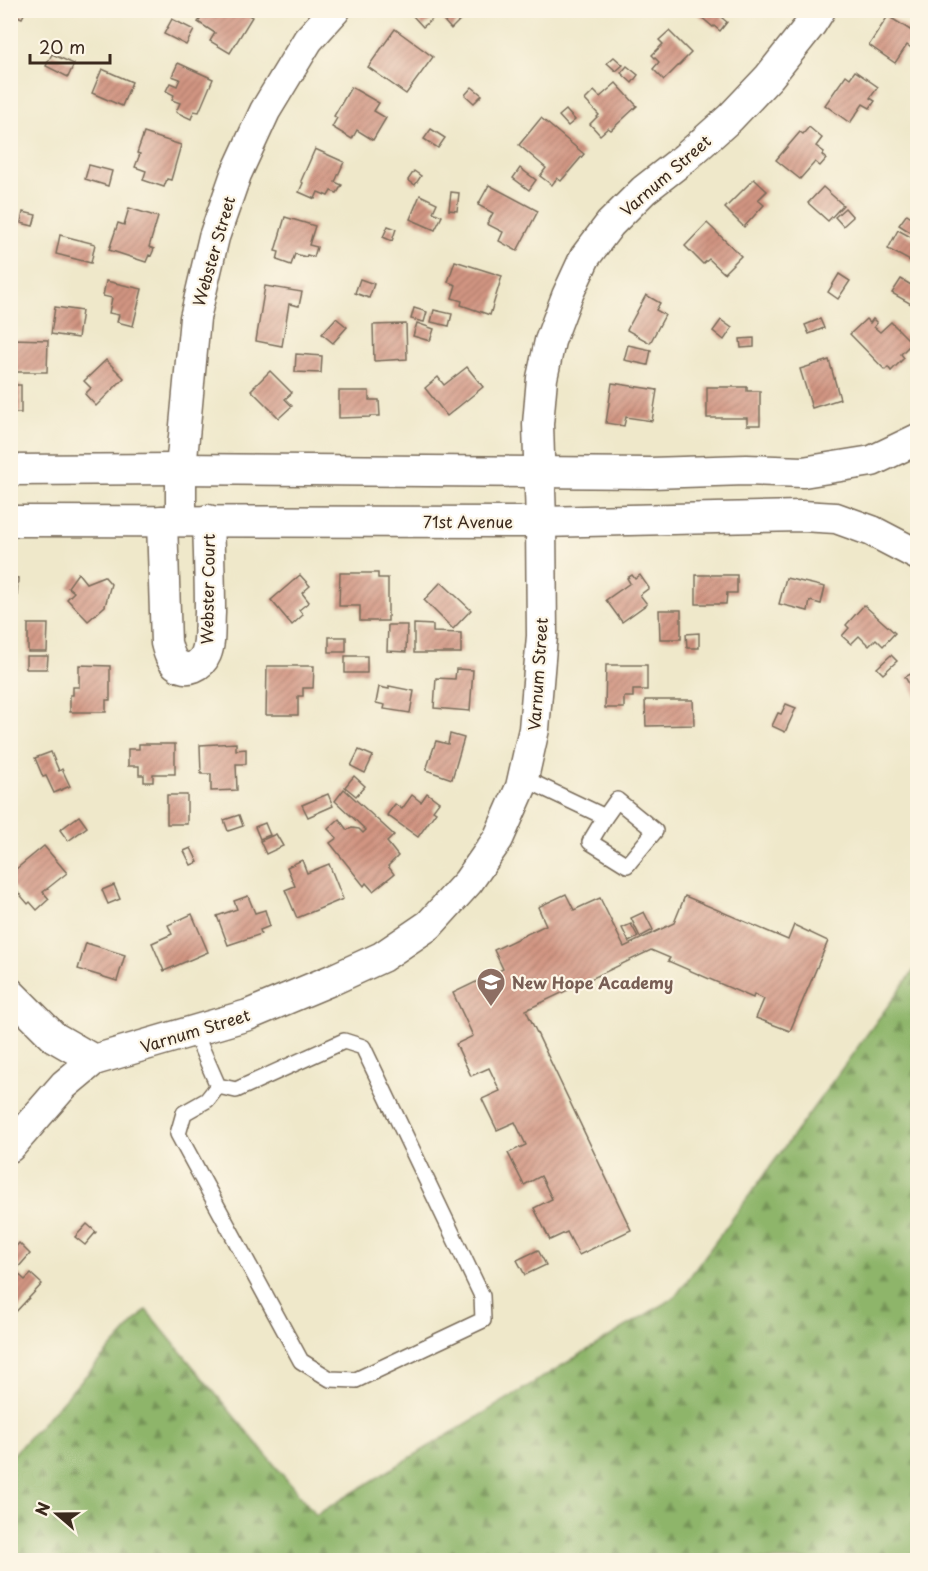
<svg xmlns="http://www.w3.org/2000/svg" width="928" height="1571" viewBox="0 0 928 1571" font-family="'Playpen Sans',sans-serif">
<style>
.forest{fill:url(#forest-firs);stroke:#647044;stroke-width:1.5}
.building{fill:url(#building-hatch)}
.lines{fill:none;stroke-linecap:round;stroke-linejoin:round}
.service-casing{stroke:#7a6c5a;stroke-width:18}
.minor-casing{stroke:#7a6c5a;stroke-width:33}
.service{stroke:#fff;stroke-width:15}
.minor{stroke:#fff;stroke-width:30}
.labels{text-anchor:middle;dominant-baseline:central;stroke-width:4.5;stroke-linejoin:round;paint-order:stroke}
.street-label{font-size:16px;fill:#3b2a1e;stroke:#fcf5e5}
.education-label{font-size:16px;font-weight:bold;fill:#785e54;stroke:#fcf5e5;text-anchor:start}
</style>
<defs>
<pattern id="forest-firs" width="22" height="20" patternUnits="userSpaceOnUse" patternTransform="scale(1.5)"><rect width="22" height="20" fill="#8eb56a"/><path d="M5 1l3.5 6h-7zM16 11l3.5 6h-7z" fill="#759357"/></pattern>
<pattern id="building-hatch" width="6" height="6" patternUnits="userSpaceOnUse" patternTransform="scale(1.5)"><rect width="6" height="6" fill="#d29582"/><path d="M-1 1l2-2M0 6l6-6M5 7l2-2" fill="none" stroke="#ac7a6a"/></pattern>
</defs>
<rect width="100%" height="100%" fill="#fcf5e5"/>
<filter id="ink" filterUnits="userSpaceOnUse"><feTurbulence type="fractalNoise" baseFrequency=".0167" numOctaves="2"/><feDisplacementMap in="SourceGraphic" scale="12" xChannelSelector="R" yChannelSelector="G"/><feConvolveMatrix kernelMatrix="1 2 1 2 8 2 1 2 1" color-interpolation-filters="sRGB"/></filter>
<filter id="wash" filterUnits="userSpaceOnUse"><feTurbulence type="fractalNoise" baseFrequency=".008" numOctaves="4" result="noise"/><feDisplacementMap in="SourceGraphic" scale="24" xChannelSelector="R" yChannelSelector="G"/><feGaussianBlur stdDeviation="1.35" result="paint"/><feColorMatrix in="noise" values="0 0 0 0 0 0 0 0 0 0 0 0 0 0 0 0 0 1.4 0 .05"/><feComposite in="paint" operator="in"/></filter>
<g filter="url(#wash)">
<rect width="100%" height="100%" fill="#efe8ca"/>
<!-- forest -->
<polygon class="forest" points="917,966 917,1560 11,1560 11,1457 146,1310 316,1515 675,1297"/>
<g id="blocks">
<!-- building -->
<g class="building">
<polygon points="10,10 26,10 22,18 15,15 10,24"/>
<polygon points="202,10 241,10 252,17 230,53 210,41 215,33 198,22 200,20 197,18"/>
<polygon points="418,10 454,10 461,19 451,29 438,14 423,27 413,16"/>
<polygon points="693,10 729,10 722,18 727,22 720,31 714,26 713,27"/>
<polygon points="888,16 915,33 912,37 918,40 913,49 907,45 895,63 869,45"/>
<polygon points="172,19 194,30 186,45 164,34"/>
<polygon points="395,29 433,57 406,94 368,67"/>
<polygon points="669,31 691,53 664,80 653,69 659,62 652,55 663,44 659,40"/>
<polygon points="52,54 74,64 68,77 46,66"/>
<polygon points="614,57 623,65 616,71 607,63"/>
<polygon points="178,63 213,79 199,112 194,111 191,119 176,112 180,103 172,100 174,95 166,91 170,83 177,86 180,79 172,76"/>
<polygon points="627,66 638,75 632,83 621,73"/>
<polygon points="102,69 132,82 122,106 92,93"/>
<polygon points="855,71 878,87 870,98 875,101 870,108 863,104 850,123 825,105 846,75 850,78"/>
<polygon points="616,83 637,106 611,130 608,128 600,135 590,124 599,115 585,100 594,91 600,97"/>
<polygon points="351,87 379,103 374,111 386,118 373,140 357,130 352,139 332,127 337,118 334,116"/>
<polygon points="472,87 482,95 474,103 465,95"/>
<polygon points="566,110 575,120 568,126 559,116"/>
<polygon points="541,118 584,154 561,181 557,178 552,185 540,176 546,168 519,145"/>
<polygon points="809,127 822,138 816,146 824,152 822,155 826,159 820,166 815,162 800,179 776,160 800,132 803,134"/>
<polygon points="431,129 445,138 438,148 424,139"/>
<polygon points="144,133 181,145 171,180 167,179 164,187 143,180 146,171 135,167 140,154 137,153"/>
<polygon points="315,149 344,162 335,182 342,185 337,193 331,191 328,196 318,192 315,199 299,192 303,183 301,181"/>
<polygon points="89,165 112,171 108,186 85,179"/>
<polygon points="520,168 536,180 529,190 513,178"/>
<polygon points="414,171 421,176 415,185 408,180"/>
<polygon points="754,179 767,191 758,200 764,205 744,227 725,208"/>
<polygon points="489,185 538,211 517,251 499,241 503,232 487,224 493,213 478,205"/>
<polygon points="823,187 843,205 828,221 808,203"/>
<polygon points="451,192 459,193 457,211 449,210"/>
<polygon points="420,195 437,203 433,212 442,216 435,230 410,219"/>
<polygon points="129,208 158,217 149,247 154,249 151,256 149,255 146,262 109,250 118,223 124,225"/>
<polygon points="845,208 853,217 843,226 835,217"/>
<polygon points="23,212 36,215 33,226 21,223"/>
<polygon points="907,214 917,221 910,232 899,225"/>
<polygon points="285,217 315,226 309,245 317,247 314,257 307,255 306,257 295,254 291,265 277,260 279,252 275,251"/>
<polygon points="707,223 741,256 724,273 709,259 703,264 685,246"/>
<polygon points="388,226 396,229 392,241 383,237"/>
<polygon points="898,230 918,241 918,252 912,262 888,249"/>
<polygon points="60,235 95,244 91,263 56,254"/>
<polygon points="455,261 502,276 490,315 461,305 462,301 452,298 456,285 448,282"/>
<polygon points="839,274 850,281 838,299 828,292"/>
<polygon points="360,279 374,284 369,298 355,293"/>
<polygon points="901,279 916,288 918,285 918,308 892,293"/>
<polygon points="106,281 142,289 133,326 117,322 119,315 109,313 112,298 103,296"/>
<polygon points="265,286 302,292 299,306 289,304 282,346 256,341"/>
<polygon points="646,295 660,303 656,310 665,315 650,343 627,330"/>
<polygon points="55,307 82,311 78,338 51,334"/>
<polygon points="414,308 427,312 424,322 411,319"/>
<polygon points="434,310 452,314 449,326 431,322"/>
<polygon points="336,318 347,327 333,343 322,334"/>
<polygon points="820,319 824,328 809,334 805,325"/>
<polygon points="866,319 870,323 873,319 877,323 874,327 880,332 891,322 912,343 901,354 904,358 891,371 888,367 885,370 850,334"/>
<polygon points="721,320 732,328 724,340 713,331"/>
<polygon points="417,323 434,329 430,341 413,336"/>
<polygon points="406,324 407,359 374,361 373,325"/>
<polygon points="754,338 754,347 741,348 740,339"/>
<polygon points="10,339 48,340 47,372 10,372"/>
<polygon points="628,345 651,350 648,365 624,360"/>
<polygon points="296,354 322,356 321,373 295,372"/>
<polygon points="106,360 124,378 96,406 85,394 91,388 84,381"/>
<polygon points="829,360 840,399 812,408 800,369"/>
<polygon points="467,367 483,387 447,416 425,388 438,377 444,385"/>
<polygon points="270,371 292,393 285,399 292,406 279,418 251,390"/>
<polygon points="612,383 657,390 652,421 626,417 624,426 606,423"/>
<rect x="10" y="385" width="11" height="28"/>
<polygon points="707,387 747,387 747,391 760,391 760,425 747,425 747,418 707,418"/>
<polygon points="339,391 369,391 369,400 379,400 380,416 370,416 370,417 339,418"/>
<polygon points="10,562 13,562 12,577 18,578 16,619 10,619"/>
<polygon points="78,573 86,583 104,576 111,584 105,606 88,621 67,599 74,592 68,587"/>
<polygon points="340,573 378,573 378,578 388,578 388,621 360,621 360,606 339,606"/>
<polygon points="300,575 310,586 302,593 309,602 299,610 303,615 292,625 271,600"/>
<polygon points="632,575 635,579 640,575 649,588 640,595 647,604 622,622 606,600 630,583 627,578"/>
<polygon points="696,575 737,575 737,593 727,593 726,604 696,604"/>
<polygon points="786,578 825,587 821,604 810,601 808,611 779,604"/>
<polygon points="441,582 471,610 453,629 424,600"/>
<polygon points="864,605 895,633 883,646 876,639 869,646 859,636 851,644 842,636 849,628 846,625"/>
<polygon points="659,610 681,610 681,639 660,639"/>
<polygon points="28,624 48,624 47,652 28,652"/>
<polygon points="414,624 433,625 433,632 461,633 461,653 414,653"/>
<polygon points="388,625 407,625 406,652 387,651"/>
<polygon points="699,633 699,648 687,648 686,634"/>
<rect x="329" y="637" width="17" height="15"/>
<polygon points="891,655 897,661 883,674 877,668"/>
<polygon points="26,656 48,656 47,669 26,669"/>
<rect x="345" y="656" width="22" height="17"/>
<polygon points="79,665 110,666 110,700 106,700 106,712 70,712 70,695 73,695 73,687 79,687"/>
<polygon points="606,665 647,665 647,690 633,690 633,697 624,697 624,708 605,708"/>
<polygon points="267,666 314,666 313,688 303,688 303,696 298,696 298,715 266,715"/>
<polygon points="456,669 473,670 470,711 434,708 436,678 455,679"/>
<polygon points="918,670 918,699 905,677"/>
<polygon points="389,686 414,691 410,713 384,709 385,705 376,703 379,687 389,689"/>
<polygon points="645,700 693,700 694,725 646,726"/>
<polygon points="786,704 796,708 785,732 772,726 778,713 781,714"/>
<polygon points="450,734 464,738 452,779 426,770 436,741 448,744"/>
<polygon points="236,743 236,750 246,749 246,764 236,764 237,790 211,791 211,774 201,774 200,745"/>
<polygon points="139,744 175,744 175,774 153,774 153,782 144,782 144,775 139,775 139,766 128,766 128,749 139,749"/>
<polygon points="359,750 373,756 365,773 351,766"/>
<polygon points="51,752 59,771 62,769 70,786 54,793 46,776 43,777 35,758"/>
<polygon points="354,776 365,786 356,796 345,787"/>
<polygon points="344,789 394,835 387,842 398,856 388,866 394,874 373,891 366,883 364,886 330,843 337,838 328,829 339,819 347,830 352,828 359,829 363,833 366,830 335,801"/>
<polygon points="427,793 439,802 433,810 436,812 418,837 387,815 395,804 402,809 412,795 421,802"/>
<polygon points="328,794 333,806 308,817 302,805"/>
<rect x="167" y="795" width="20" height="29"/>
<polygon points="239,815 243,826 228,831 224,820"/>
<polygon points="79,816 87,827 68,841 60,830"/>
<polygon points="265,823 270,835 260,839 255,827"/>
<polygon points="276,834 283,846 266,854 260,841"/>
<polygon points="44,846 67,873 43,892 49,899 37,910 30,902 28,904 10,883 10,874"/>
<polygon points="191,848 198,862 191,865 184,851"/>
<polygon points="302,860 307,873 329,864 343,899 297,918 285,890 295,886 287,867"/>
<polygon points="114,885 120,899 108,904 102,890"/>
<polygon points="566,894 574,910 600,898 624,947 674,923 685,896 788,940 794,925 828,941 790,1031 756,1018 764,999 754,994 753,998 668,961 670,958 651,950 526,1010 631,1230 579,1255 567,1232 550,1240 534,1208 552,1199 541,1176 524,1185 508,1153 526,1145 515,1122 497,1130 482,1099 500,1091 489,1068 471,1076 456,1044 473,1036 453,993 503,969 494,950 546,925 538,907"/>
<polygon points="248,896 255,913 265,910 270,926 260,930 261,934 228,945 217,916 237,909 234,901"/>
<polygon points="644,912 653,930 640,937 631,918"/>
<polygon points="192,914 208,952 164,971 152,943 172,934 168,925"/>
<polygon points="631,924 638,937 629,942 622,928"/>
<polygon points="86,943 125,955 117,981 78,969"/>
<polygon points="87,1224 96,1232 85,1245 75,1237"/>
<polygon points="19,1243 30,1254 15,1271 25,1280 31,1274 42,1284 10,1318 10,1253"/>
<polygon points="538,1250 546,1265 525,1275 517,1260"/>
</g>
</g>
</g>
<g filter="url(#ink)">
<use href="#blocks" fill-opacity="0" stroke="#7a6c5a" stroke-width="1.5"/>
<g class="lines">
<!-- service casing -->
<g class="service-casing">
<g id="service">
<polyline points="523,778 605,817 617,800 655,831 627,865 590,842 605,817"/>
<polyline points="194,1031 218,1086 207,1100 184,1113 178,1134 301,1361 330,1379 356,1380 483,1320 482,1296 363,1047 344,1041 236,1090 218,1086"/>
</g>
</g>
<!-- minor casing -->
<g class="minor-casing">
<g id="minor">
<polyline points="10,470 181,469 651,473 746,470 803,472 872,461 918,439"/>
<polyline points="181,520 181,469 195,318 214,237 236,174 265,111 308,40 335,10"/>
<polyline points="10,521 541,522 802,516 836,518 872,531 918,555"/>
<path d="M162,521L166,643C168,650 170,659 176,664C188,673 201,666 206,654C211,642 209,626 210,613C210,582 209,551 208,520"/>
<polyline points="10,993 54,1037 94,1060"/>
<polyline points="10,1147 64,1085 94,1060 248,1015 334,979 382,957 429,925 468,882 498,839 521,787 534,729 542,636 541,522 538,424 542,378 550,341 567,296 585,257 610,224 644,190 685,158 730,118 769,77 811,24 820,10"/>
</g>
</g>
<!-- service -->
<use href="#service" class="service"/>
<!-- minor -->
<use href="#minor" class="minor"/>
</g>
</g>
<!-- icons -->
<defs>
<g id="school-pin" transform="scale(1.5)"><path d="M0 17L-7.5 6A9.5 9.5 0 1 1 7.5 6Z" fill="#8d6e63" stroke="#fcf5e5"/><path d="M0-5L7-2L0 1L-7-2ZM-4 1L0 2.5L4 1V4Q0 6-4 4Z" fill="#fff"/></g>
</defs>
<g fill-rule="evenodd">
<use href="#school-pin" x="491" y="982"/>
</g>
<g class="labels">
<!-- street labels -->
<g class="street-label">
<text transform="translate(665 175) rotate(-41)">Varnum Street</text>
<text transform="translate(213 251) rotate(-74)">Webster Street</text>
<text x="468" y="521">71st Avenue</text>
<text transform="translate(207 589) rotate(-89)">Webster Court</text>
<text transform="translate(537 674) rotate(-86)">Varnum Street</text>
<text transform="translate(195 1030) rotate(-17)">Varnum Street</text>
</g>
<!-- education labels -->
<g class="education-label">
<text x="512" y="982">New Hope Academy</text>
</g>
</g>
<!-- margin -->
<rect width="928" height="1571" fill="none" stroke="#fcf5e5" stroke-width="36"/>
<!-- north arrow -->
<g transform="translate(57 1514) rotate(290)" stroke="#fcf5e5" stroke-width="4.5" paint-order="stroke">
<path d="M0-4.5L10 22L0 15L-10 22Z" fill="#3b2a1e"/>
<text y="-9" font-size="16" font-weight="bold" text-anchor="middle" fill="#3b2a1e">N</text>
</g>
<!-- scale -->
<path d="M30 54v9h80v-9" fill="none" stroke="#3b2a1e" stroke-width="3"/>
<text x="39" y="54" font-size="18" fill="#3b2a1e" stroke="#fcf5e5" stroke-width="4.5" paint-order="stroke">20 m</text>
</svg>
